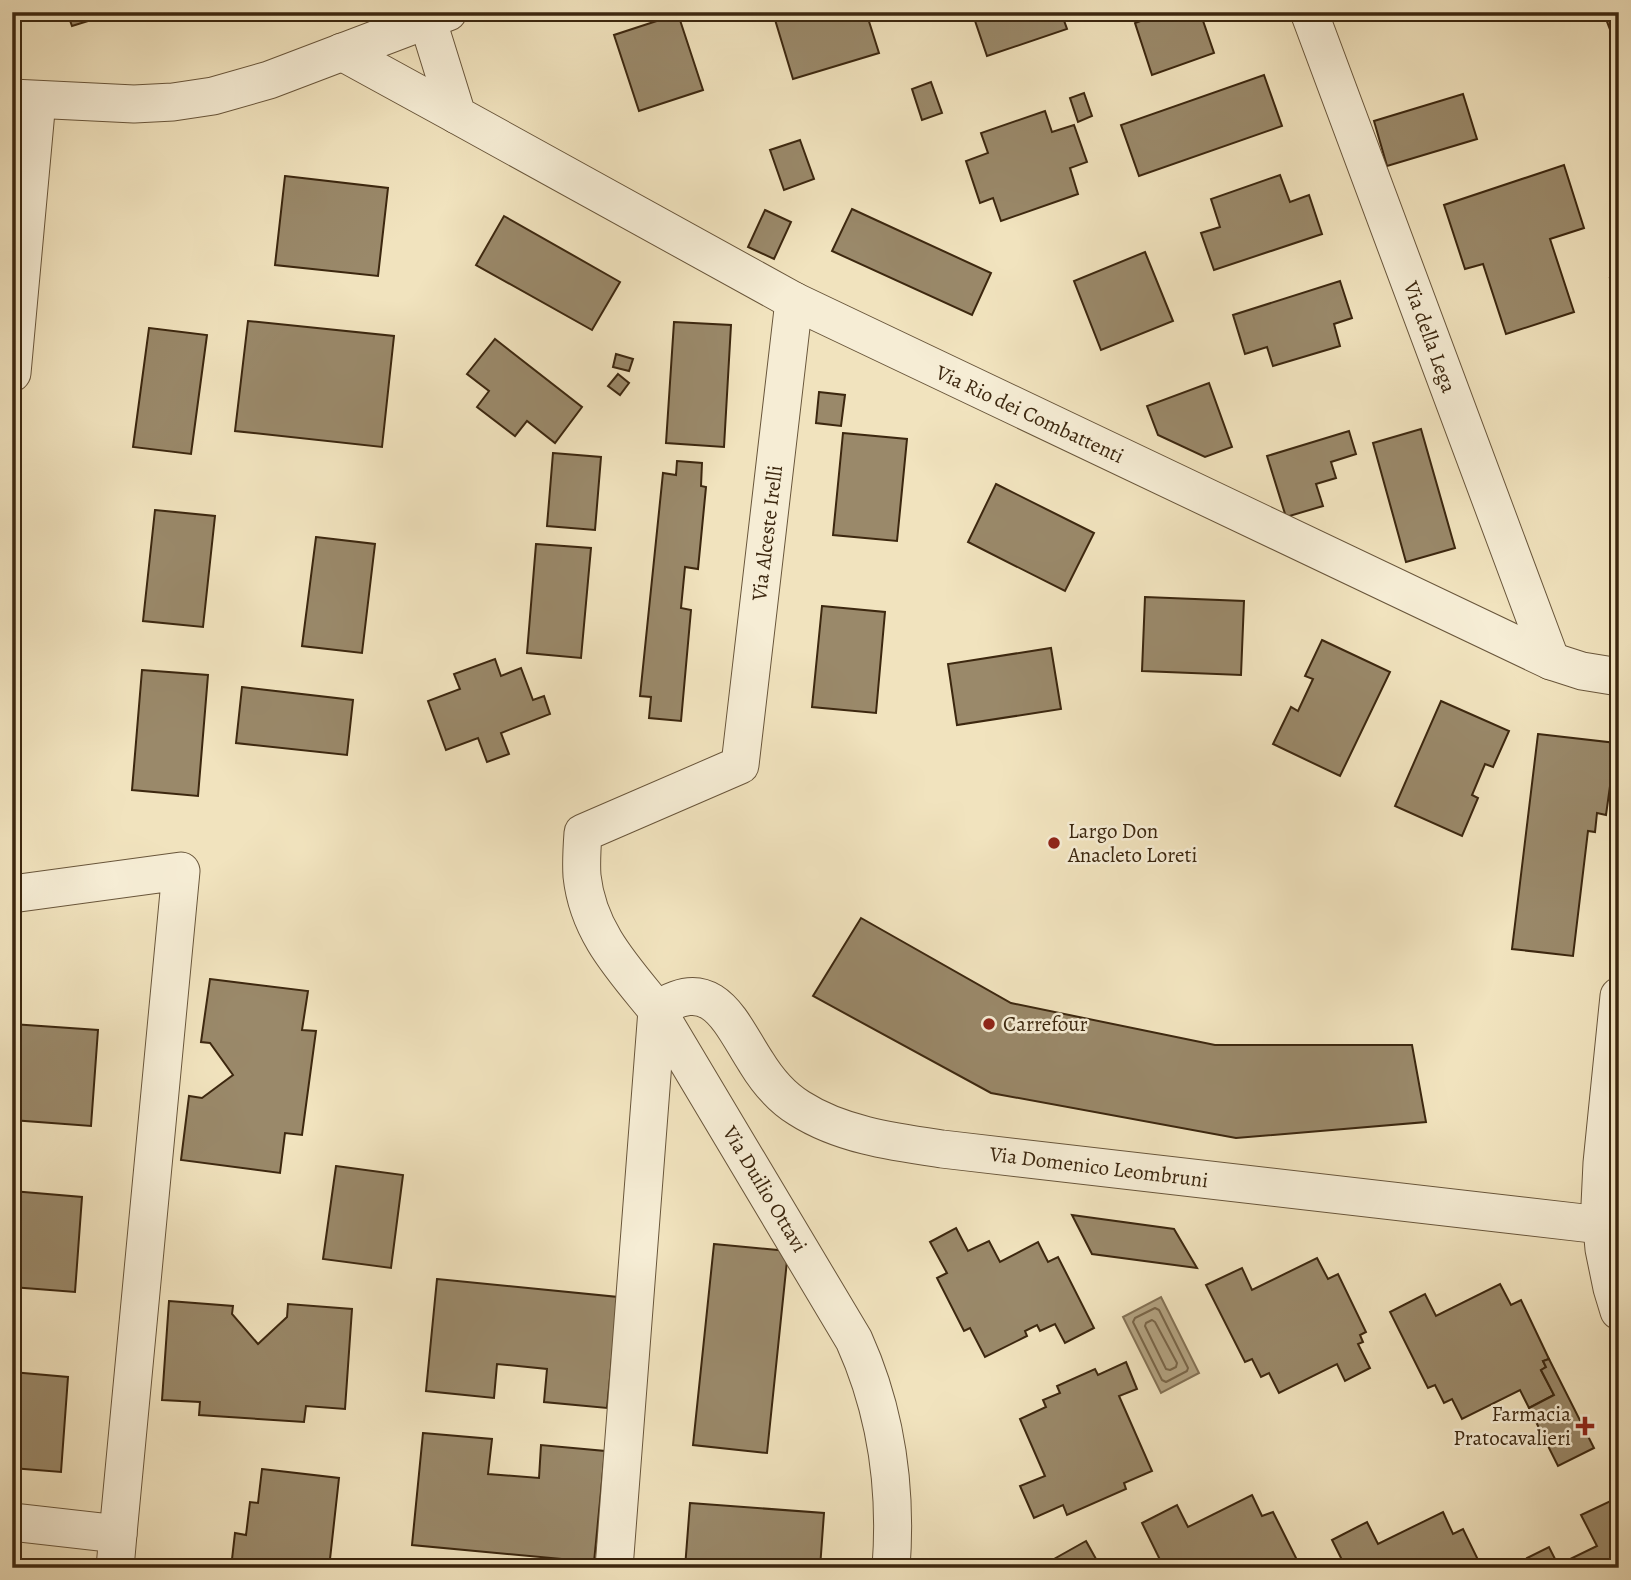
<svg xmlns="http://www.w3.org/2000/svg" width="1631" height="1580" viewBox="0 0 1631 1580" font-family="Alegreya,serif">
<style>
.water{fill:#b3a382;stroke:#837154;stroke-width:2}
.lines{fill:none;stroke-linecap:round;stroke-linejoin:round}
.shore{stroke:#786548;stroke-width:2}
.building{fill:#9a896a;stroke:#3c270f;stroke-width:2}
.street-casing{stroke:#69563b;stroke-width:39}
.street{stroke:#f6edd5;stroke-width:37}
.poi-dot{fill:#8f2418;stroke:#f6edd5;stroke-width:2.5}
.labels{text-anchor:middle;dominant-baseline:central;stroke-width:5;stroke-linejoin:round;paint-order:stroke}
.street-label{font-size:21px;fill:#3c270f;stroke:#f6edd5}
.poi-label{font-size:21px;fill:#3c270f;stroke:#f6edd5;text-anchor:start}
</style>
<rect width="100%" height="100%" fill="#f1e3be"/>
<filter id="stains"><feTurbulence type="fractalNoise" baseFrequency=".00286" numOctaves="4"/><feColorMatrix values="0 0 0 0 .2 0 0 0 0 .09 0 0 0 0 .02 0 0 0 .5 -.17"/></filter>
<radialGradient id="worn" r=".72"><stop offset=".6" stop-color="#630" stop-opacity="0"/><stop offset="1" stop-color="#630" stop-opacity=".3"/></radialGradient>
<!-- water -->
<polygon class="water" points="1161,1297 1199,1373 1161,1393 1123,1317"/>
<g class="lines">
<!-- shore -->
<g class="shore">
<polygon points="1155,1308 1159,1310 1188,1368 1187,1371 1166,1382 1162,1380 1133,1322 1135,1318"/>
<polygon points="1152,1320 1155,1322 1177,1363 1176,1367 1170,1370 1166,1369 1145,1326 1146,1323"/>
</g>
</g>
<!-- building -->
<g class="building">
<polygon points="67,12 117,12 72,26"/>
<polygon points="866,12 879,53 793,79 773,13"/>
<polygon points="972,12 1061,12 1067,29 987,56"/>
<polygon points="1165,12 1200,12 1214,53 1152,75 1135,23"/>
<polygon points="678,14 703,90 639,111 614,35"/>
<polygon points="1619,14 1619,53 1606,19"/>
<polygon points="1264,75 1282,126 1139,176 1121,125"/>
<polygon points="931,82 942,113 922,120 912,89"/>
<polygon points="1084,93 1092,116 1078,122 1070,98"/>
<polygon points="1463,94 1477,139 1387,166 1374,121"/>
<polygon points="1045,111 1052,132 1074,125 1087,162 1070,168 1078,194 1001,221 993,198 980,203 966,161 988,153 981,133"/>
<polygon points="800,140 814,179 784,190 770,150"/>
<polygon points="1564,165 1584,228 1550,239 1574,312 1506,334 1483,264 1465,269 1444,205"/>
<polygon points="1280,175 1290,202 1309,195 1322,234 1214,270 1201,233 1220,227 1211,199"/>
<polygon points="285,176 388,188 378,276 275,265"/>
<polygon points="852,209 991,273 972,315 832,251"/>
<polygon points="765,210 791,222 774,259 748,247"/>
<polygon points="504,216 620,282 592,330 476,265"/>
<polygon points="1145,252 1173,321 1101,350 1074,281"/>
<polygon points="1619,275 1619,302 1610,278"/>
<polygon points="1340,281 1352,318 1334,324 1340,346 1273,366 1267,347 1245,354 1233,315"/>
<polygon points="248,321 394,336 382,447 235,431"/>
<polygon points="674,322 731,325 724,447 666,443"/>
<polygon points="149,328 207,335 191,454 133,447"/>
<polygon points="495,339 582,407 555,443 527,421 515,436 477,407 489,391 467,374"/>
<polygon points="616,354 633,359 629,371 613,367"/>
<polygon points="618,374 629,383 620,395 608,386"/>
<polygon points="1209,383 1232,447 1205,457 1158,435 1147,406"/>
<polygon points="819,392 845,395 841,426 816,423"/>
<polygon points="1421,429 1455,548 1406,562 1373,443"/>
<polygon points="1349,431 1356,454 1331,462 1336,478 1316,484 1323,506 1286,517 1267,456"/>
<polygon points="843,433 907,439 897,541 833,535"/>
<polygon points="553,453 601,457 595,530 547,526"/>
<polygon points="677,461 702,463 701,486 706,487 698,569 685,567 681,608 691,610 681,721 649,718 651,697 640,696 663,473 676,475"/>
<polygon points="996,484 1094,533 1065,591 968,542"/>
<polygon points="155,510 215,516 203,627 143,621"/>
<polygon points="316,537 375,544 362,653 302,646"/>
<polygon points="536,544 591,548 581,658 527,653"/>
<polygon points="1145,597 1244,601 1241,675 1142,671"/>
<polygon points="822,606 885,612 876,713 812,707"/>
<polygon points="1322,640 1390,672 1340,776 1273,744 1291,707 1298,711 1313,679 1305,676"/>
<polygon points="1051,648 1061,709 957,725 948,664"/>
<polygon points="495,659 501,676 521,668 533,700 544,696 550,714 501,733 509,754 487,762 478,738 446,750 428,701 460,689 454,674"/>
<polygon points="142,670 208,675 198,796 132,790"/>
<polygon points="242,687 353,700 347,755 236,743"/>
<polygon points="1441,701 1509,731 1493,767 1485,764 1472,795 1478,798 1462,836 1395,806"/>
<polygon points="1538,734 1616,743 1606,815 1597,813 1595,832 1588,831 1573,956 1512,949"/>
<polygon points="861,918 1011,1003 1215,1045 1412,1045 1426,1122 1236,1138 991,1093 813,996"/>
<polygon points="210,979 308,991 302,1030 316,1031 302,1135 285,1133 280,1173 181,1160 189,1096 202,1098 233,1075 210,1043 201,1042"/>
<polygon points="12,1024 98,1030 91,1126 12,1120"/>
<polygon points="336,1166 403,1175 391,1268 323,1259"/>
<polygon points="12,1191 82,1197 75,1292 12,1287"/>
<polygon points="1072,1215 1174,1229 1197,1268 1092,1254"/>
<polygon points="956,1228 968,1251 989,1241 1000,1262 1038,1242 1048,1262 1058,1257 1094,1328 1065,1343 1055,1324 1040,1331 1037,1325 1025,1331 1027,1336 985,1357 970,1328 964,1331 937,1278 947,1273 930,1242"/>
<polygon points="714,1244 788,1251 767,1453 693,1445"/>
<polygon points="1317,1258 1328,1279 1338,1274 1366,1332 1360,1335 1363,1342 1358,1344 1370,1368 1345,1381 1337,1364 1279,1393 1269,1373 1261,1377 1252,1359 1245,1362 1206,1285 1242,1268 1252,1290"/>
<polygon points="437,1279 618,1297 607,1408 544,1402 547,1369 497,1364 494,1398 426,1391"/>
<polygon points="1500,1284 1511,1305 1521,1300 1549,1359 1543,1361 1546,1367 1541,1370 1554,1395 1529,1408 1520,1390 1462,1419 1452,1399 1444,1403 1435,1385 1428,1388 1390,1312 1425,1294 1436,1316"/>
<polygon points="169,1301 233,1306 232,1314 258,1344 287,1317 288,1304 352,1309 345,1409 306,1406 304,1422 199,1415 200,1402 162,1400"/>
<polygon points="1549,1359 1594,1448 1558,1466 1529,1408 1554,1395 1541,1370 1546,1367 1543,1361"/>
<polygon points="1126,1362 1137,1389 1119,1396 1152,1471 1124,1483 1126,1489 1067,1515 1063,1505 1034,1518 1020,1486 1045,1476 1020,1419 1046,1407 1043,1400 1060,1393 1057,1386 1095,1369 1098,1375"/>
<polygon points="12,1372 68,1377 61,1472 12,1468"/>
<polygon points="423,1433 492,1439 488,1474 539,1478 541,1445 605,1451 594,1562 412,1545"/>
<polygon points="262,1469 339,1478 329,1568 231,1568 235,1533 246,1535 250,1502 258,1503"/>
<polygon points="1252,1495 1262,1516 1273,1512 1301,1568 1164,1568 1142,1523 1177,1505 1188,1527"/>
<polygon points="1619,1497 1619,1568 1531,1568 1527,1558 1549,1547 1558,1565 1597,1546 1581,1515"/>
<polygon points="690,1503 824,1513 820,1568 685,1568"/>
<polygon points="1443,1512 1453,1534 1463,1529 1482,1568 1346,1568 1332,1540 1367,1522 1378,1544"/>
<polygon points="1086,1541 1101,1568 1038,1568"/>
</g>
<g class="lines">
<!-- street casing -->
<g class="street-casing">
<g id="street">
<polyline points="425,12 457,115 794,301 1551,661 1582,671 1619,677"/>
<polyline points="1309,12 1551,661"/>
<polyline points="342,52 457,115"/>
<polyline points="12,98 134,104 173,102 213,96 269,80 448,12"/>
<path d="M794,301L740,765L583,833C582,847 581,862 582,876C588,932 623,968 657,1010L854,1340C886,1411 897,1490 891,1568"/>
<polyline points="12,373 37,100"/>
<polyline points="12,894 181,871 118,1534"/>
<polyline points="1619,996 1602,1163 1600,1205 1604,1249 1612,1288 1619,1311"/>
<polyline points="12,1522 118,1534 115,1568"/>
<path d="M614,1568L657,1010C713,972 730,1022 756,1062C767,1080 781,1097 799,1108C841,1135 894,1142 942,1149L1601,1225"/>
</g>
</g>
<!-- street -->
<use href="#street" class="street"/>
</g>
<!-- markers -->
<g class="poi-dot">
<circle cx="1054" cy="843" r="7"/>
<circle cx="989" cy="1024" r="7"/>
<path d="M1581.5 1415.5h7v7h7v7h-7v7h-7v-7h-7v-7h7z"/>
</g>
<g class="labels">
<!-- street labels -->
<g class="street-label">
<text transform="translate(1430 337) rotate(70)">Via della Lega</text>
<text transform="translate(1030 414) rotate(25)">Via Rio dei Combattenti</text>
<text transform="translate(767 533) rotate(-83)">Via Alceste Irelli</text>
<text transform="translate(1099 1167) rotate(7)">Via Domenico Leombruni</text>
<text transform="translate(765 1189) rotate(59)">Via Duilio Ottavi</text>
</g>
<!-- poi labels -->
<g class="poi-label">
<text x="1068" y="831">Largo Don<tspan x="1068" dy="24">Anacleto Loreti</tspan></text>
<text x="1003" y="1024">Carrefour</text>
<text x="1571" y="1414" text-anchor="end">Farmacia<tspan x="1571" dy="24">Pratocavalieri</tspan></text>
</g>
</g>
<!-- margin -->
<rect width="1631" height="1580" fill="none" stroke="#f1e3be" stroke-width="42"/>
<rect x="14" y="14" width="1603" height="1552" fill="none" stroke="#3c270f" stroke-width="3.5"/>
<rect x="21" y="21" width="1589" height="1538" fill="none" stroke="#3c270f" stroke-width="2"/>
<rect width="100%" height="100%" filter="url(#stains)"/>
<rect width="100%" height="100%" fill="url(#worn)"/>
</svg>
